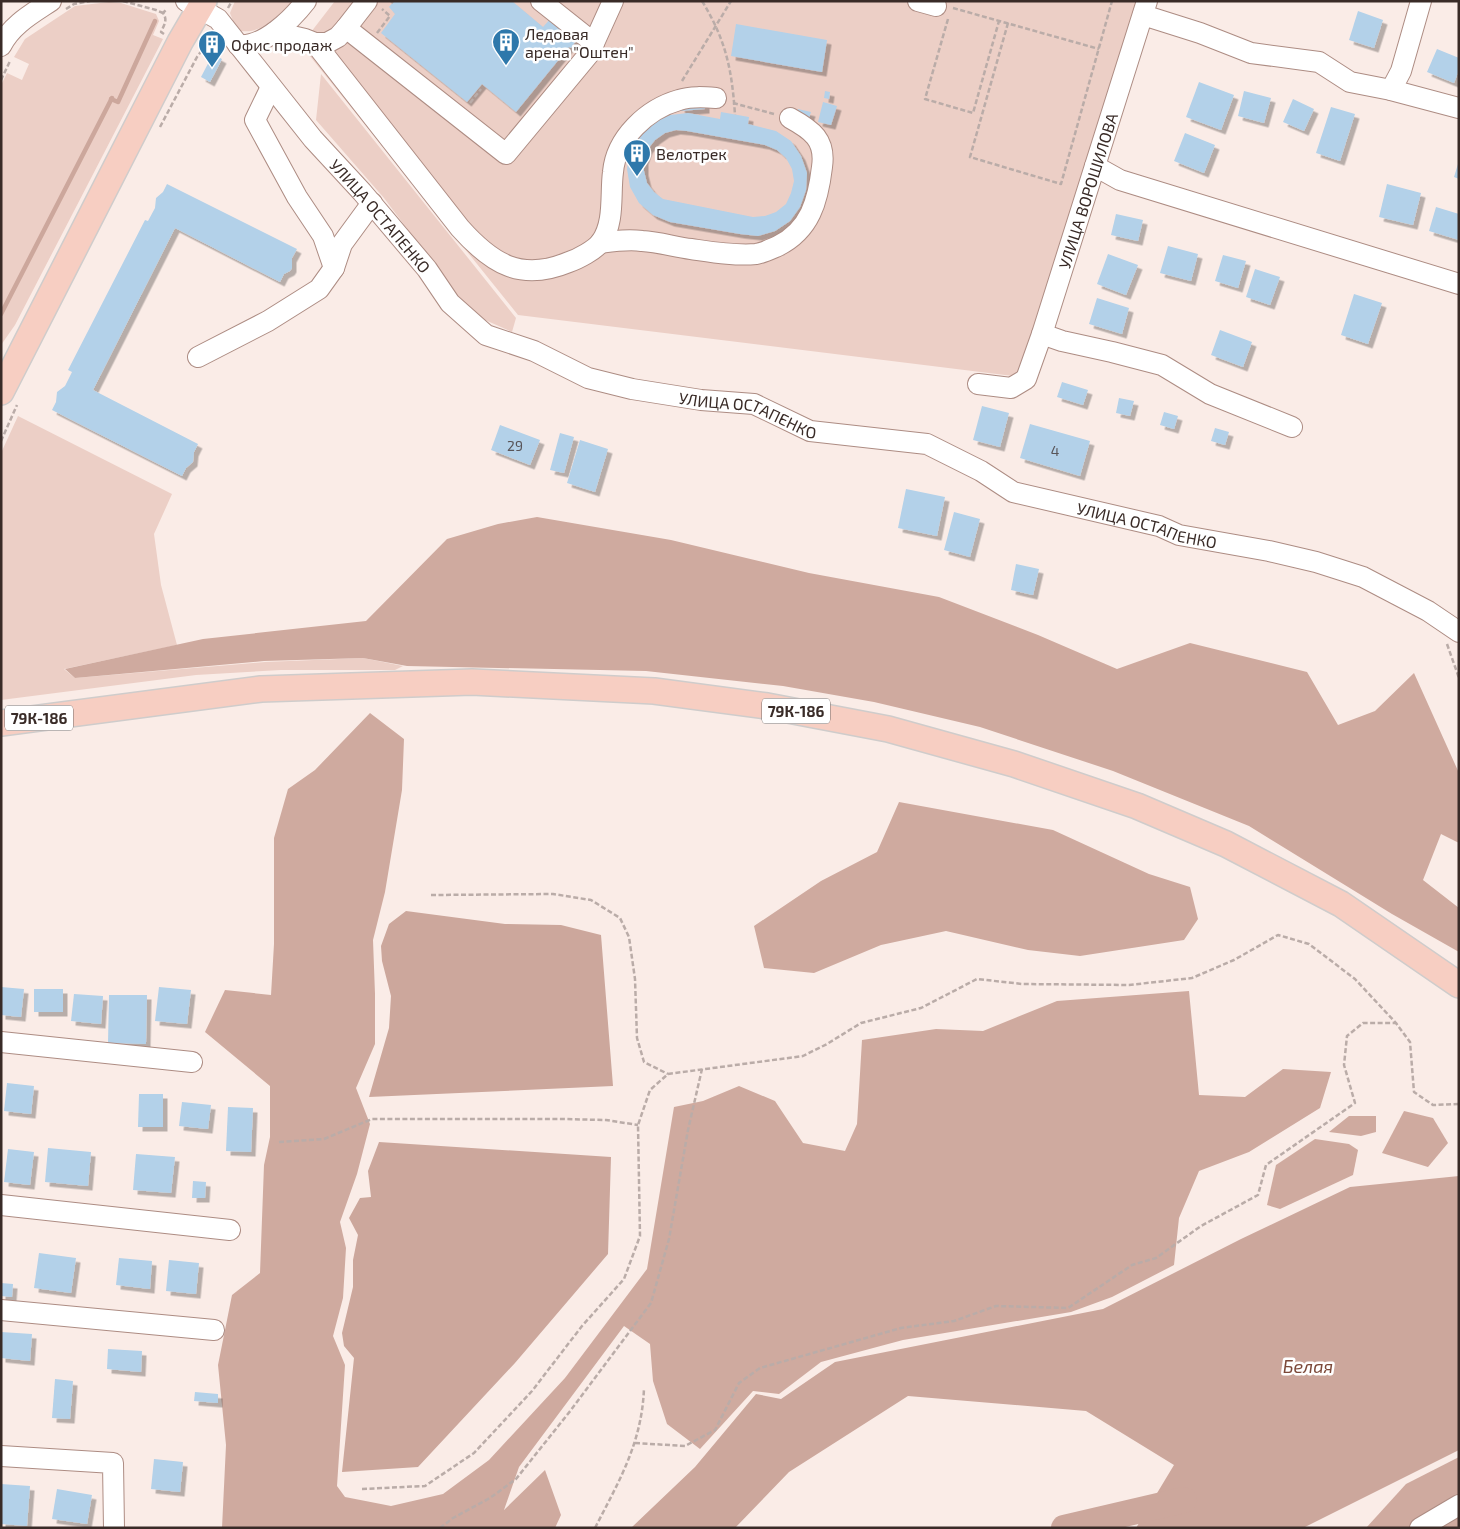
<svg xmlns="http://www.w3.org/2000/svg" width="1460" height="1529" viewBox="0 0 1460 1529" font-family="'Exo 2',sans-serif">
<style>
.green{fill:#eccfc6}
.forest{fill:#cfaa9f}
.water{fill:#cca79c}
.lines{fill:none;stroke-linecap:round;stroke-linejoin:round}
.stream{stroke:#cca79c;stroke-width:4.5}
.river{stroke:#cca79c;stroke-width:26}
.building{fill:#b3d1e9;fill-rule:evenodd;filter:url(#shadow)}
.minor-casing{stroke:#ad8c83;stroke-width:22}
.major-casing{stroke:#cfcccb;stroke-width:28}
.path{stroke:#baaca8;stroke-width:2.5;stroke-dasharray:5 2.5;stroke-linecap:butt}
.minor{stroke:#fff;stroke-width:20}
.major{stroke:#f7cec2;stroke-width:25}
.labels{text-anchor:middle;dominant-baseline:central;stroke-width:5;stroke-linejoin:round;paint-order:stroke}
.number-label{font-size:14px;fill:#585458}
.shield{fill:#fff;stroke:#746b68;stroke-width:1}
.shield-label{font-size:15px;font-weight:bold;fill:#392b27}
.poi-label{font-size:16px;fill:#392b27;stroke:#fff;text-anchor:start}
.street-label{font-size:16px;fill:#392b27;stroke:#fff}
.water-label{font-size:18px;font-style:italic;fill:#7c4838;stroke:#fff}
</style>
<defs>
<filter id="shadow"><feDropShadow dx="4.5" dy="4.5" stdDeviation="0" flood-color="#0004"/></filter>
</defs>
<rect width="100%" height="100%" fill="#faece7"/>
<!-- green -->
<g class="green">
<path d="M235,1H293C278,15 263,34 241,31L233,21L230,13Z"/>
<polygon points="335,1 1138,1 1025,379 1013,376 518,315 301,45"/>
<polygon points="109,2 121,3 156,14 159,21 153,35 163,39 15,325 1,345 1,85 7,73 22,80 29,64 14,57 25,39 75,6"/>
<polygon points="321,74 516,318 512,332 476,316 456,294 384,198 316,120"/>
<polygon points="18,416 172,494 154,534 161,585 177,645 64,669 75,678 265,662 363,658 403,666 395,670 281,670 196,675 1,700 1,453"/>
</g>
<!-- forest -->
<g class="forest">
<polygon points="537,517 671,540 809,573 939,597 1038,635 1117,669 1190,643 1307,672 1338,725 1375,711 1414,673 1459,773 1459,843 1441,834 1423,880 1459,908 1459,952 1392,914 1249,826 1113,771 980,727 874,702 783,686 646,671 407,666 363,658 264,661 75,678 65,669 203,639 366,621 447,539 498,524"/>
<polygon points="370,713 404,739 402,790 385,892 373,940 375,994 375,1044 356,1088 370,1124 357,1174 340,1222 346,1248 343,1298 333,1336 345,1365 337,1486 345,1497 391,1506 443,1494 489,1460 565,1378 647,1269 674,1107 703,1101 739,1086 775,1101 803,1143 845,1151 857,1124 862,1040 936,1029 983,1031 1057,1001 1189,991 1199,1095 1245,1097 1283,1069 1331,1072 1320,1108 1249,1152 1199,1171 1179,1218 1174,1265 1112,1297 1071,1312 903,1340 821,1362 779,1394 753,1391 700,1449 667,1424 653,1381 650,1344 624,1326 519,1467 504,1510 545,1470 561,1515 555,1528 222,1528 226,1445 218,1365 232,1295 260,1273 264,1165 270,1137 270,1086 205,1032 225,990 271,995 274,944 274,838 288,789 315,770"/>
<polygon points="899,802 1053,830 1149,874 1190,887 1198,919 1184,940 1080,956 1028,950 946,931 881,945 814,973 764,968 754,926 821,881 877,852"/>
<polygon points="1404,1111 1433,1118 1448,1143 1428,1167 1382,1153"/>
<polygon points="1349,1116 1376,1116 1376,1132 1361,1136 1329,1132"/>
<polygon points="1315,1139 1349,1144 1358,1150 1353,1175 1280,1209 1267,1205 1276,1165"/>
<polygon points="1459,1457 1459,1528 1366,1528 1406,1484"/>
</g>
<!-- water -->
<g class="water">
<polygon points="406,911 505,924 561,925 601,935 613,1086 369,1097 389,1028 391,996 382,961 381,946 389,924"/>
<polygon points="379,1142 611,1157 608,1254 515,1363 418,1467 342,1472 354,1358 344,1346 342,1333 353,1287 353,1260 358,1235 349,1218 360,1198 371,1197 368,1171"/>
<polygon points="1459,1176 1459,1450 1303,1528 1136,1528 1174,1465 1086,1411 908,1396 789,1472 735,1528 631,1528 695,1467 756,1394 781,1399 835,1362 1103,1309 1241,1239 1350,1187"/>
</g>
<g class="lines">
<!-- stream -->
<g class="stream">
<polyline points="111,99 118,102 155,21"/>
<polyline points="1,314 112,98"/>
</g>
<!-- river -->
<polyline class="river" points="1064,1528 1184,1500"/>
</g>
<!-- building -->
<g class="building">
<polygon points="394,1 512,1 543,27 551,18 577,39 571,48 569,47 516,112 482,84 467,102 381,33 395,14 389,7"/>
<polygon points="1358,11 1383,20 1374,48 1349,40"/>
<polygon points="736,24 827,40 822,72 731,56"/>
<polygon points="1437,49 1459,58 1459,70 1454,83 1427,72"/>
<polygon points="213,54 222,59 210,82 201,77"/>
<polygon points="1199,82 1234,95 1221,130 1186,117"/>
<polygon points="825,91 830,92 829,99 824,98"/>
<polygon points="1244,91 1271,98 1264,123 1238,116"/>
<polygon points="1293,99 1314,109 1304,131 1283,122"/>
<polygon points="823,102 837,106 831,125 818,122"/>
<polygon points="705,103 705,109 681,111 680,105"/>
<polygon points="1331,107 1355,114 1340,161 1316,153"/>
<polygon points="798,109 811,112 809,118 796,114"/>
<path d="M721,112L749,117L748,124L776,131L791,141L801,156L807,173L806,190L800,207L790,221L775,231L758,236L740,234L670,222L653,215L639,203L630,187L627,169L630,150L639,134L653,122L670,115L688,113L720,119ZM676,130L687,131L765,145L777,150L786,158L792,169L794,181L791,193L786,204L776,212L765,216L753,217L663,199L654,192L647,183L644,171V160L648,149L655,140L665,133Z"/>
<polygon points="1185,133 1215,145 1204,173 1174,161"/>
<polygon points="1458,164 1459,164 1459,179 1454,177"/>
<polygon points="167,184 297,249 292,258 292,268 290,271 284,274 280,282 175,228 93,390 198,444 194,452 193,462 186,468 182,476 52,410 56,402 57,392 65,386 72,372 68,370 145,220 148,221 155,208 156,198 163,192"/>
<polygon points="1387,184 1421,193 1413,225 1379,217"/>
<polygon points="1436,207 1459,214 1459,240 1429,231"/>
<polygon points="1116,214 1143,220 1138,241 1111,235"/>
<polygon points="1168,246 1198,254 1191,281 1160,273"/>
<polygon points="1108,254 1138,265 1126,295 1097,284"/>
<polygon points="1223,255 1246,261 1238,288 1215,281"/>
<polygon points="1255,269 1280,277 1270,305 1246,297"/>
<polygon points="1354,294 1382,303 1368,344 1341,335"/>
<polygon points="1097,298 1129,308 1122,334 1089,324"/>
<polygon points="1220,330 1252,342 1243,367 1211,355"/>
<polygon points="1062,382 1088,390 1083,405 1057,397"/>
<polygon points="1119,398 1134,401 1130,416 1116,413"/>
<polygon points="982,406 1009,413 1000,447 973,440"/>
<polygon points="1164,412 1178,416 1174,429 1160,425"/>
<polygon points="1030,424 1090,441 1080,476 1020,458"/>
<polygon points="500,425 540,440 530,465 491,450"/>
<polygon points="1215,428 1229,432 1225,445 1211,441"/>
<polygon points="560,433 574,437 564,473 550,470"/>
<polygon points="580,440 608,449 595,492 567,483"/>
<polygon points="906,489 945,497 937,536 898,528"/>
<polygon points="954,512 980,519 970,557 944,550"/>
<polygon points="1016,564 1039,569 1033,595 1011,590"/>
<polygon points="1,987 24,989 21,1017 1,1015"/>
<polygon points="159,987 191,990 187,1024 155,1021"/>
<rect x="34" y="989" width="29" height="23"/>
<polygon points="74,994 103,996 101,1024 71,1021"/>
<polygon points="109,995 147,995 146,1044 108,1043"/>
<polygon points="7,1083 34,1086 31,1114 4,1111"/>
<polygon points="139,1094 163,1094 163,1127 138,1127"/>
<polygon points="182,1102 211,1105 208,1129 179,1126"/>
<polygon points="228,1107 253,1108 251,1152 226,1151"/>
<polygon points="48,1148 91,1152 88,1186 45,1182"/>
<polygon points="8,1149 34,1152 30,1185 4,1182"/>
<polygon points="136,1154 175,1157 171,1193 133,1190"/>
<polygon points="193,1181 206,1182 205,1198 192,1198"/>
<polygon points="39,1253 76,1258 71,1293 34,1288"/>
<polygon points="119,1258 152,1261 150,1289 116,1285"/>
<polygon points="169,1260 199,1263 196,1294 166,1291"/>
<polygon points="1,1283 13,1284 12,1297 1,1296"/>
<polygon points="1,1332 32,1334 30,1361 1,1358"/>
<polygon points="108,1349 142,1351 141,1372 107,1369"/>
<polygon points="55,1379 73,1381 70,1419 52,1418"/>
<polygon points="195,1392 218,1394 218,1403 194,1401"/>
<polygon points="154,1459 183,1462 180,1492 151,1489"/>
<polygon points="1,1484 30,1486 27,1526 1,1524"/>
<polygon points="57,1489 92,1495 87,1524 52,1519"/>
</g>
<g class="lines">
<!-- minor casing -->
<g class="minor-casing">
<g id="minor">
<path id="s1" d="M186,1L218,19L313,139L362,192L427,269L450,303L486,335L534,351L588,378L632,389L701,400L754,404L810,431L927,444L981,471L1013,492L1159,526L1179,535L1269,551L1316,562L1363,577L1428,611L1459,632"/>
<polyline points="541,1 594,43"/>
<polyline points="918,1 936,6"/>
<polyline points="1143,15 1200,33 1251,53 1319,62 1350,82 1391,90 1459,108"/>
<polyline points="346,28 367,1"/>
<polyline points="275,32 305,39 315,43 327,43 338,37 346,28 506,154 589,54 613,1"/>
<path d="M315,43L460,228C492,264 521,282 569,262C578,259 595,250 601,242C615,222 610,194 613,172C616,138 647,109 679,100C691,96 704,97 716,98"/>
<path d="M238,45C263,48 292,19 306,1"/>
<path d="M1,46C11,25 33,13 51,1"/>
<polyline points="271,87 255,120 297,197 323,236 334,268"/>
<polyline points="1391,90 1401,71 1421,1"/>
<polyline points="1095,166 1120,180 1459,284"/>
<path d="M600,243C615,241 628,239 642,241C659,242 675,247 691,249C712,252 735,256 756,254C763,253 771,249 778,246C810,230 818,201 822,167C826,140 812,130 790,118"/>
<polyline points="1042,334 1062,341 1112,352 1162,365 1210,394 1292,427"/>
<polyline points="198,357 268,321 319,289 334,268 342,244 372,203"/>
<path id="s2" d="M978,384L1011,388L1026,379L1042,334L1147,1"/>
<polyline points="1,1042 192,1062"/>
<polyline points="1,1205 230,1230"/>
<polyline points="1,1310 214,1330"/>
<polyline points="1,1456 113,1463 114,1528"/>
<polyline points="1420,1528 1459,1505"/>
</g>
</g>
<!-- major casing -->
<g class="major-casing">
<g id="major">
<polyline points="1,392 180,42 204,1"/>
<polyline points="1,723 261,689 472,682 654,691 767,706 888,729 1014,764 1137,806 1226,844 1341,904 1459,985"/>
</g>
</g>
<!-- path -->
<g class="path">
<polyline points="123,1 156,10 163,13"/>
<polyline points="391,1 393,3"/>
<path d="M702,1C726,40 732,70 735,115"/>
<polyline points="228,8 232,1"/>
<polyline points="953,8 1099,49"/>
<polyline points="66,9 74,4 90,1"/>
<polyline points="948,19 925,99 973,113 999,21"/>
<polyline points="1008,23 970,157 1061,184 1112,1"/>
<polyline points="377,33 390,16 382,9"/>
<path d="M164,34L161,32C164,25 168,20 163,13L167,9"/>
<polyline points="1,80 10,61"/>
<polyline points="682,81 731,1"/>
<polyline points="470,103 481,89"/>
<polyline points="733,103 774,114"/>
<polyline points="160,127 197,57 212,37"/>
<polyline points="1,441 17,405"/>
<polyline points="1447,644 1459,678"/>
<polyline points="431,895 553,894 591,900 620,918 629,937 635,979 637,1038 644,1062 668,1074"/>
<polyline points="279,1142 324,1139 372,1119 563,1119 606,1120 638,1125"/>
<polyline points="635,1443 685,1446 715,1430 739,1383 760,1368 901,1328 954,1321 996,1306 1068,1308 1132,1265 1156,1258 1201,1226 1258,1195 1266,1165 1355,1103 1344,1065 1347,1036 1363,1023 1396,1023"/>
<polyline points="362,1489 425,1486 474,1453 532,1391 582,1326 624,1279 640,1236 638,1125 650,1090 668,1074 803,1056 827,1044 861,1023 921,1008 977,979 1022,984 1129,985 1192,978 1234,960 1278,935 1309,944 1355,979 1396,1023 1410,1042 1414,1092 1433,1105 1459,1104"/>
<polyline points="440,1528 453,1518 490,1498 516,1479 571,1410 651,1303 669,1239 688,1130 702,1069"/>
<path d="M595,1528C619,1481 642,1443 644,1388"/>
</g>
<!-- minor -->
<use href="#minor" class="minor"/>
<!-- major -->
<use href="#major" class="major"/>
</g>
<!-- icons -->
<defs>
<g id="building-pin" transform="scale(1.4375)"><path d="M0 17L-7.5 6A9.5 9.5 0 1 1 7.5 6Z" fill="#2e78ab" stroke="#fff"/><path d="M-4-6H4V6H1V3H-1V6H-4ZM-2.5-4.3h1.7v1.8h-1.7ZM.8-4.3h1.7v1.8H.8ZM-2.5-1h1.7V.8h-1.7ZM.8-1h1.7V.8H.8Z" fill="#fff"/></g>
</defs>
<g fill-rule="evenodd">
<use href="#building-pin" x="506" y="42"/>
<use href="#building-pin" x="212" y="44"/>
<use href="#building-pin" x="637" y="153"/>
</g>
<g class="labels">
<!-- number labels -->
<g class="number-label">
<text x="515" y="445">29</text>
<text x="1055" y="450">4</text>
</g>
<!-- shield labels -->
<g class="shield">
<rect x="762" y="698.5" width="68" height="25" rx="4"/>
<rect x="5" y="705.5" width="68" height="25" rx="4"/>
</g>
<g class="shield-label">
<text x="796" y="711">79К-186</text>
<text x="39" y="718">79К-186</text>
</g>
<!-- poi labels -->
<g class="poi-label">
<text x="525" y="33">Ледовая<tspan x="525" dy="18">арена "Оштен"</tspan></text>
<text x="231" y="44">Офис продаж</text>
<text x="656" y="153">Велотрек</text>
</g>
<!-- street labels -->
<g class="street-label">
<text stroke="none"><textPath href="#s2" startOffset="249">УЛИЦА ВОРОШИЛОВА</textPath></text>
<text stroke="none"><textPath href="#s1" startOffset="292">УЛИЦА ОСТАПЕНКО</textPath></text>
<text stroke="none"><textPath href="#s1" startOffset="728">УЛИЦА ОСТАПЕНКО</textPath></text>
<text stroke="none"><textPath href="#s1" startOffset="1148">УЛИЦА ОСТАПЕНКО</textPath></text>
</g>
<!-- water labels -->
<g class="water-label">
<text x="1308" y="1366">Белая</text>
</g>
</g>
<!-- border -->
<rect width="1460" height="1529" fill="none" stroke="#392b27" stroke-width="5"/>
</svg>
